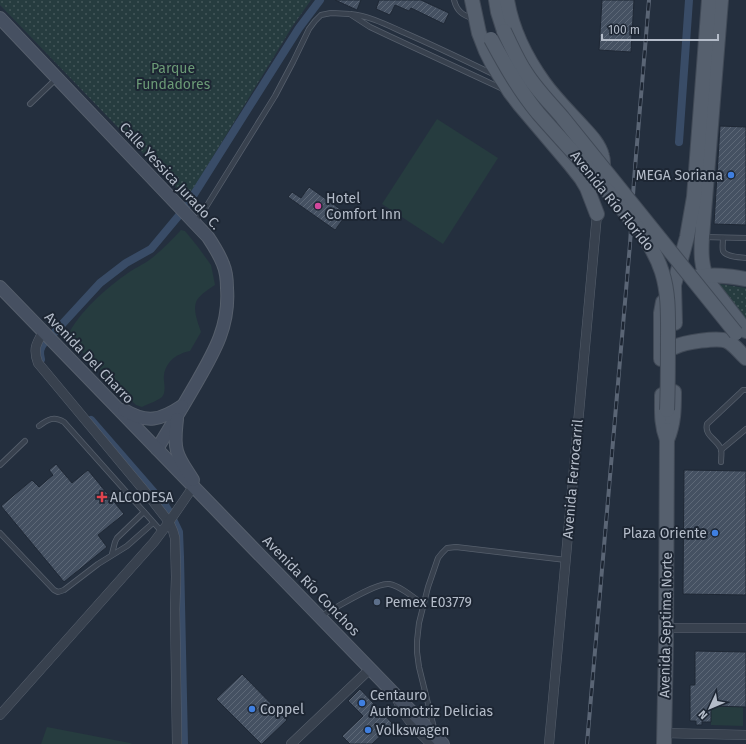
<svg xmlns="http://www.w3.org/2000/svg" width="746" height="744" viewBox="0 0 746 744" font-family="'Fira Sans',sans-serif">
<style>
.park{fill:url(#park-dots)}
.garden{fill:#263c3f}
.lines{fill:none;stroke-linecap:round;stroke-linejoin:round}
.canal{stroke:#394c67;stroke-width:8}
.building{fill:url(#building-hatch);stroke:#1f2835}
.lane-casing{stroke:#565f6c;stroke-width:6}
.street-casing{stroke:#565f6c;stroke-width:10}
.secondary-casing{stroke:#565f6c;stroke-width:14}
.primary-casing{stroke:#414a57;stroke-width:16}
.lane{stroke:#38414e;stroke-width:4.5}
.street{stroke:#38414e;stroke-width:9}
.secondary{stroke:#465061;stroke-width:12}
.primary{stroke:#56606e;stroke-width:14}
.rail-casing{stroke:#5a6575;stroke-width:4}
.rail{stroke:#1d2633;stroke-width:2.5;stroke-dasharray:8;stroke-linecap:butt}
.primary-bridge-casing{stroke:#414a57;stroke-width:16;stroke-linecap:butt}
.primary-bridge{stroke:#56606e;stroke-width:14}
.shop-dot{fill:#3f7fe0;stroke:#1d2633;stroke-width:1.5}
.hotel-dot{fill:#d1479c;stroke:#1d2633;stroke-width:1.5}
.health-dot{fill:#e0444e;stroke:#1d2633;stroke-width:1.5}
.service-dot{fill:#5c6f8a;stroke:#1d2633;stroke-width:1.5}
.labels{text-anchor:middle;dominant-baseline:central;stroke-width:4;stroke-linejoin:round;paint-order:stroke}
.park-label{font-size:14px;fill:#6b9a76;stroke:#1d2633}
.poi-label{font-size:14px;fill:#b4bcc9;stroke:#1d2633;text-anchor:start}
.street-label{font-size:14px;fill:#b4bcc9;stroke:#1d2633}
</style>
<defs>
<pattern id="park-dots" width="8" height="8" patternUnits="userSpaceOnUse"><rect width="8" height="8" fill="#263c3f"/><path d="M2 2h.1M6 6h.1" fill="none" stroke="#435659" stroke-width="1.8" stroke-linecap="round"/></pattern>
<pattern id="building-hatch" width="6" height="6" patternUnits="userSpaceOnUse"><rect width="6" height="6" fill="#455162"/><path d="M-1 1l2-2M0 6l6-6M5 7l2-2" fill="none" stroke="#5d6877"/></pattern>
</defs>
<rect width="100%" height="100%" fill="#242f3e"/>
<!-- park -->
<g class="park">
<polygon points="0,0 311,0 292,27 187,199 0,5"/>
<polygon points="713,283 746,288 746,325"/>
</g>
<!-- garden -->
<g class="garden">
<polygon points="437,119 498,158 443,244 382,204"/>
<path d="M181,230L185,231L198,247L211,265L215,285C210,288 200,295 197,300C192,309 198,323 201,332L190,351C178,353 166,361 164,375C163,381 167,391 162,397C157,401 148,404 142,407L136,405L67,337C78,313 106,288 128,273C136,267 145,264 152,258C163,249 172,240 181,230Z"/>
<polygon points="711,706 743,707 743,726 711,725"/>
<polygon points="47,727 130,743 132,744 41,744"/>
</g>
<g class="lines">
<!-- canal -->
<g class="canal">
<polyline points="679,142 689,0"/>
<polyline points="54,333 100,283 126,263 151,249 186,207 299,28 320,0"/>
<path d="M41,359C39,352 40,348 44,343"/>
<polyline points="91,420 165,505 170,513 179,532 180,557 184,744"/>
</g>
</g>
<!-- building -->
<g class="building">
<polygon points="335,0 361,0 357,10"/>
<polygon points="379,0 421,0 449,13 444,24 411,8 409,11 395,5 390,15 376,9"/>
<polygon points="602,0 634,0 631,52 599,50"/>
<polygon points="720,126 746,127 746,225 714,224"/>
<polygon points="309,187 347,214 335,230 288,197 292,192 301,198"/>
<polygon points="56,464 72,483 88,470 124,514 98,535 107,547 64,582 1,506 32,480 39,487 53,475 49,470"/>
<polygon points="684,470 746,471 746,595 683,594"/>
<polygon points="695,651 746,652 746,707 711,706 711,722 702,722 702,725 696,725 696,721 690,721 690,685 695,685"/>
<polygon points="242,674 287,720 262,744 261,744 216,699"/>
<polygon points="360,689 393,724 372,744 350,744 342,736 363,716 348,701"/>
</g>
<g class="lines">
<!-- lane casing -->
<g class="lane-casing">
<g id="lane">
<path d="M454,0C457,12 463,15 474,19"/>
<path d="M493,74C464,60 435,46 405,33C387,25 370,16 350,14L370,27L389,36L503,89"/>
<polyline points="30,104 56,79"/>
<polyline points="196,221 206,207 275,96 293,62 309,29 315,21 321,15 331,13 350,14"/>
<polyline points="703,237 746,238"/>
<path d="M723,238C723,242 722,248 723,251C726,257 740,257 746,258"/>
<path d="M39,426C48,419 54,416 64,422L162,532"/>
<polyline points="721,450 746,429"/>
<path d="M721,462C721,458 722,453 721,449C717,439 704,436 707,424L739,394L743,390H746"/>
<polyline points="0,465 25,441"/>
<polyline points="0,533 54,590 58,592 64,590 98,564 127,546 153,523"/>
<polyline points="112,554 115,542 117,538 144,512"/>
<path d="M321,616C334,609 376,582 389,584C401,586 414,598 424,605"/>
<polyline points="435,732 419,667 417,652 417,641 419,623 428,587 438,558 442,553 447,548 456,547 566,560"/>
</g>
</g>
<!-- street casing -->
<g class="street-casing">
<g id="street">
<path d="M43,332C36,344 33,349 38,363L152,500L169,522L173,531L175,538L176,577L175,609L177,744"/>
<polyline points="666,628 746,628"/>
<path d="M398,701C405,719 418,731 431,744"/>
<polyline points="0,715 154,542 169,522 193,487"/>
<polyline points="664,733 746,735"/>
<polyline points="291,744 370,669"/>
<polyline points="549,744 597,214"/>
</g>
</g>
<!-- secondary casing -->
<g class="secondary-casing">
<g id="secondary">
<path d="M0,18L208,237C214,246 219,254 223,264C226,271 227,280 227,288C230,327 213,354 194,387C182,408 169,429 157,449"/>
<polyline points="0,287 443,744"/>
<path d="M124,410C147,424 161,420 182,406"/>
<path d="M177,419C176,430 174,441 177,451C180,462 188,471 193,480"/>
</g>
</g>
<!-- primary casing -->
<g class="primary-casing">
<g id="primary">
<polyline points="472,0 479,33 486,51 493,65 510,92 520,105 570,164 581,178 587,188 597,214"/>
<polyline points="496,0 498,12 504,31"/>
<path d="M507,0C512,30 526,58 544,83C554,97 566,109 578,122C587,132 599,143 602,156C604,162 603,169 602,175"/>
<path d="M721,0L702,237C701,253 701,268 709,283L746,331"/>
<path d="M697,277C714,274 729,276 746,279"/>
<polyline points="675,323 674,285 687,237 694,197 709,0"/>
<path d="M675,347C684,342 718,337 727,341C735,345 740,353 746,358"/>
<polyline points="661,359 661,313 663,302"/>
<path d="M662,395C662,412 661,424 667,440"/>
<path d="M667,440C674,423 674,409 674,392"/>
<polyline points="664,744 666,641 667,430"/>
</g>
</g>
<!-- lane -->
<use href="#lane" class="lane"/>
<!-- street -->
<use href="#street" class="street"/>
<!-- secondary -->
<use href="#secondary" class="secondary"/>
<!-- primary -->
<use href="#primary" class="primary"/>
<!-- rail casing -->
<g class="rail-casing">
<polyline id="rail" points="587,744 630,244 634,180 649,0"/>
</g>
<!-- rail -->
<use href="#rail" class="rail"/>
<!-- primary-bridge casing -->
<g class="primary-bridge-casing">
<g id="primary-bridge">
<path d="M504,31C511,45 517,60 526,73C536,89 550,103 562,117L736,333"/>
<path d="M491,39C505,65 519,90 538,113C565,144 594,174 620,206C636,226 654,246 662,272C669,294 668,317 668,340C668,364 668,387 667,410"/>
</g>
</g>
<!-- primary-bridge -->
<use href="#primary-bridge" class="primary-bridge"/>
</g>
<!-- markers -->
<g class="shop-dot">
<circle cx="731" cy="175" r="4"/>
<circle cx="715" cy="533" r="4"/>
<circle cx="362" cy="703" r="4"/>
<circle cx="252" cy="709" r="4"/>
<circle cx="368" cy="730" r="4"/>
</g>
<circle class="hotel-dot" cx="318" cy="206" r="4"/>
<path class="health-dot" d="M100 491h4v4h4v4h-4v4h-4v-4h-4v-4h4z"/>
<circle class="service-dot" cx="377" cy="602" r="4"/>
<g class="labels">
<!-- park labels -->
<g class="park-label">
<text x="173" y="68">Parque<tspan x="173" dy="16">Fundadores</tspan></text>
</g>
<!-- poi labels -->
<g class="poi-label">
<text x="723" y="175" text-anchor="end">MEGA Soriana</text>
<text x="326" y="198">Hotel<tspan x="326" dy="16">Comfort Inn</tspan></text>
<text x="110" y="497">ALCODESA</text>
<text x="707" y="533" text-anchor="end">Plaza Oriente</text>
<text x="385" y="602">Pemex E03779</text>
<text x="370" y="695">Centauro<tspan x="370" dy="16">Automotriz Delicias</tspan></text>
<text x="260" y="709">Coppel</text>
<text x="376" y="730">Volkswagen</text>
</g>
<!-- street labels -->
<g class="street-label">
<text transform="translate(170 176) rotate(47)">Calle Yessica Jurado C.</text>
<text transform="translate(612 201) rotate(51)">Avenida Río Florido</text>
<text transform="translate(89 358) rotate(46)">Avenida Del Charro</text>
<text transform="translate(573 479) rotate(-85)">Avenida Ferrocarril</text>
<text transform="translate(311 586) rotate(46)">Avenida Río Conchos</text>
<text transform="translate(666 625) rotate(-89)">Avenida Septima Norte</text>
</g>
</g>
<!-- north arrow -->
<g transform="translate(710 708) rotate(226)" stroke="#1d2633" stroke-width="3" paint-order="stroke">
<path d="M0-3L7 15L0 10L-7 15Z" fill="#b4bcc9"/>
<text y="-6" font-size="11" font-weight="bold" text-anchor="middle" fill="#b4bcc9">N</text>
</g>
<!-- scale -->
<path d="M602 34v6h116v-6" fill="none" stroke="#b4bcc9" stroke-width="2"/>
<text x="608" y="34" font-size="12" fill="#b4bcc9" stroke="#1d2633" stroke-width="3" paint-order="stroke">100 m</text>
</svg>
